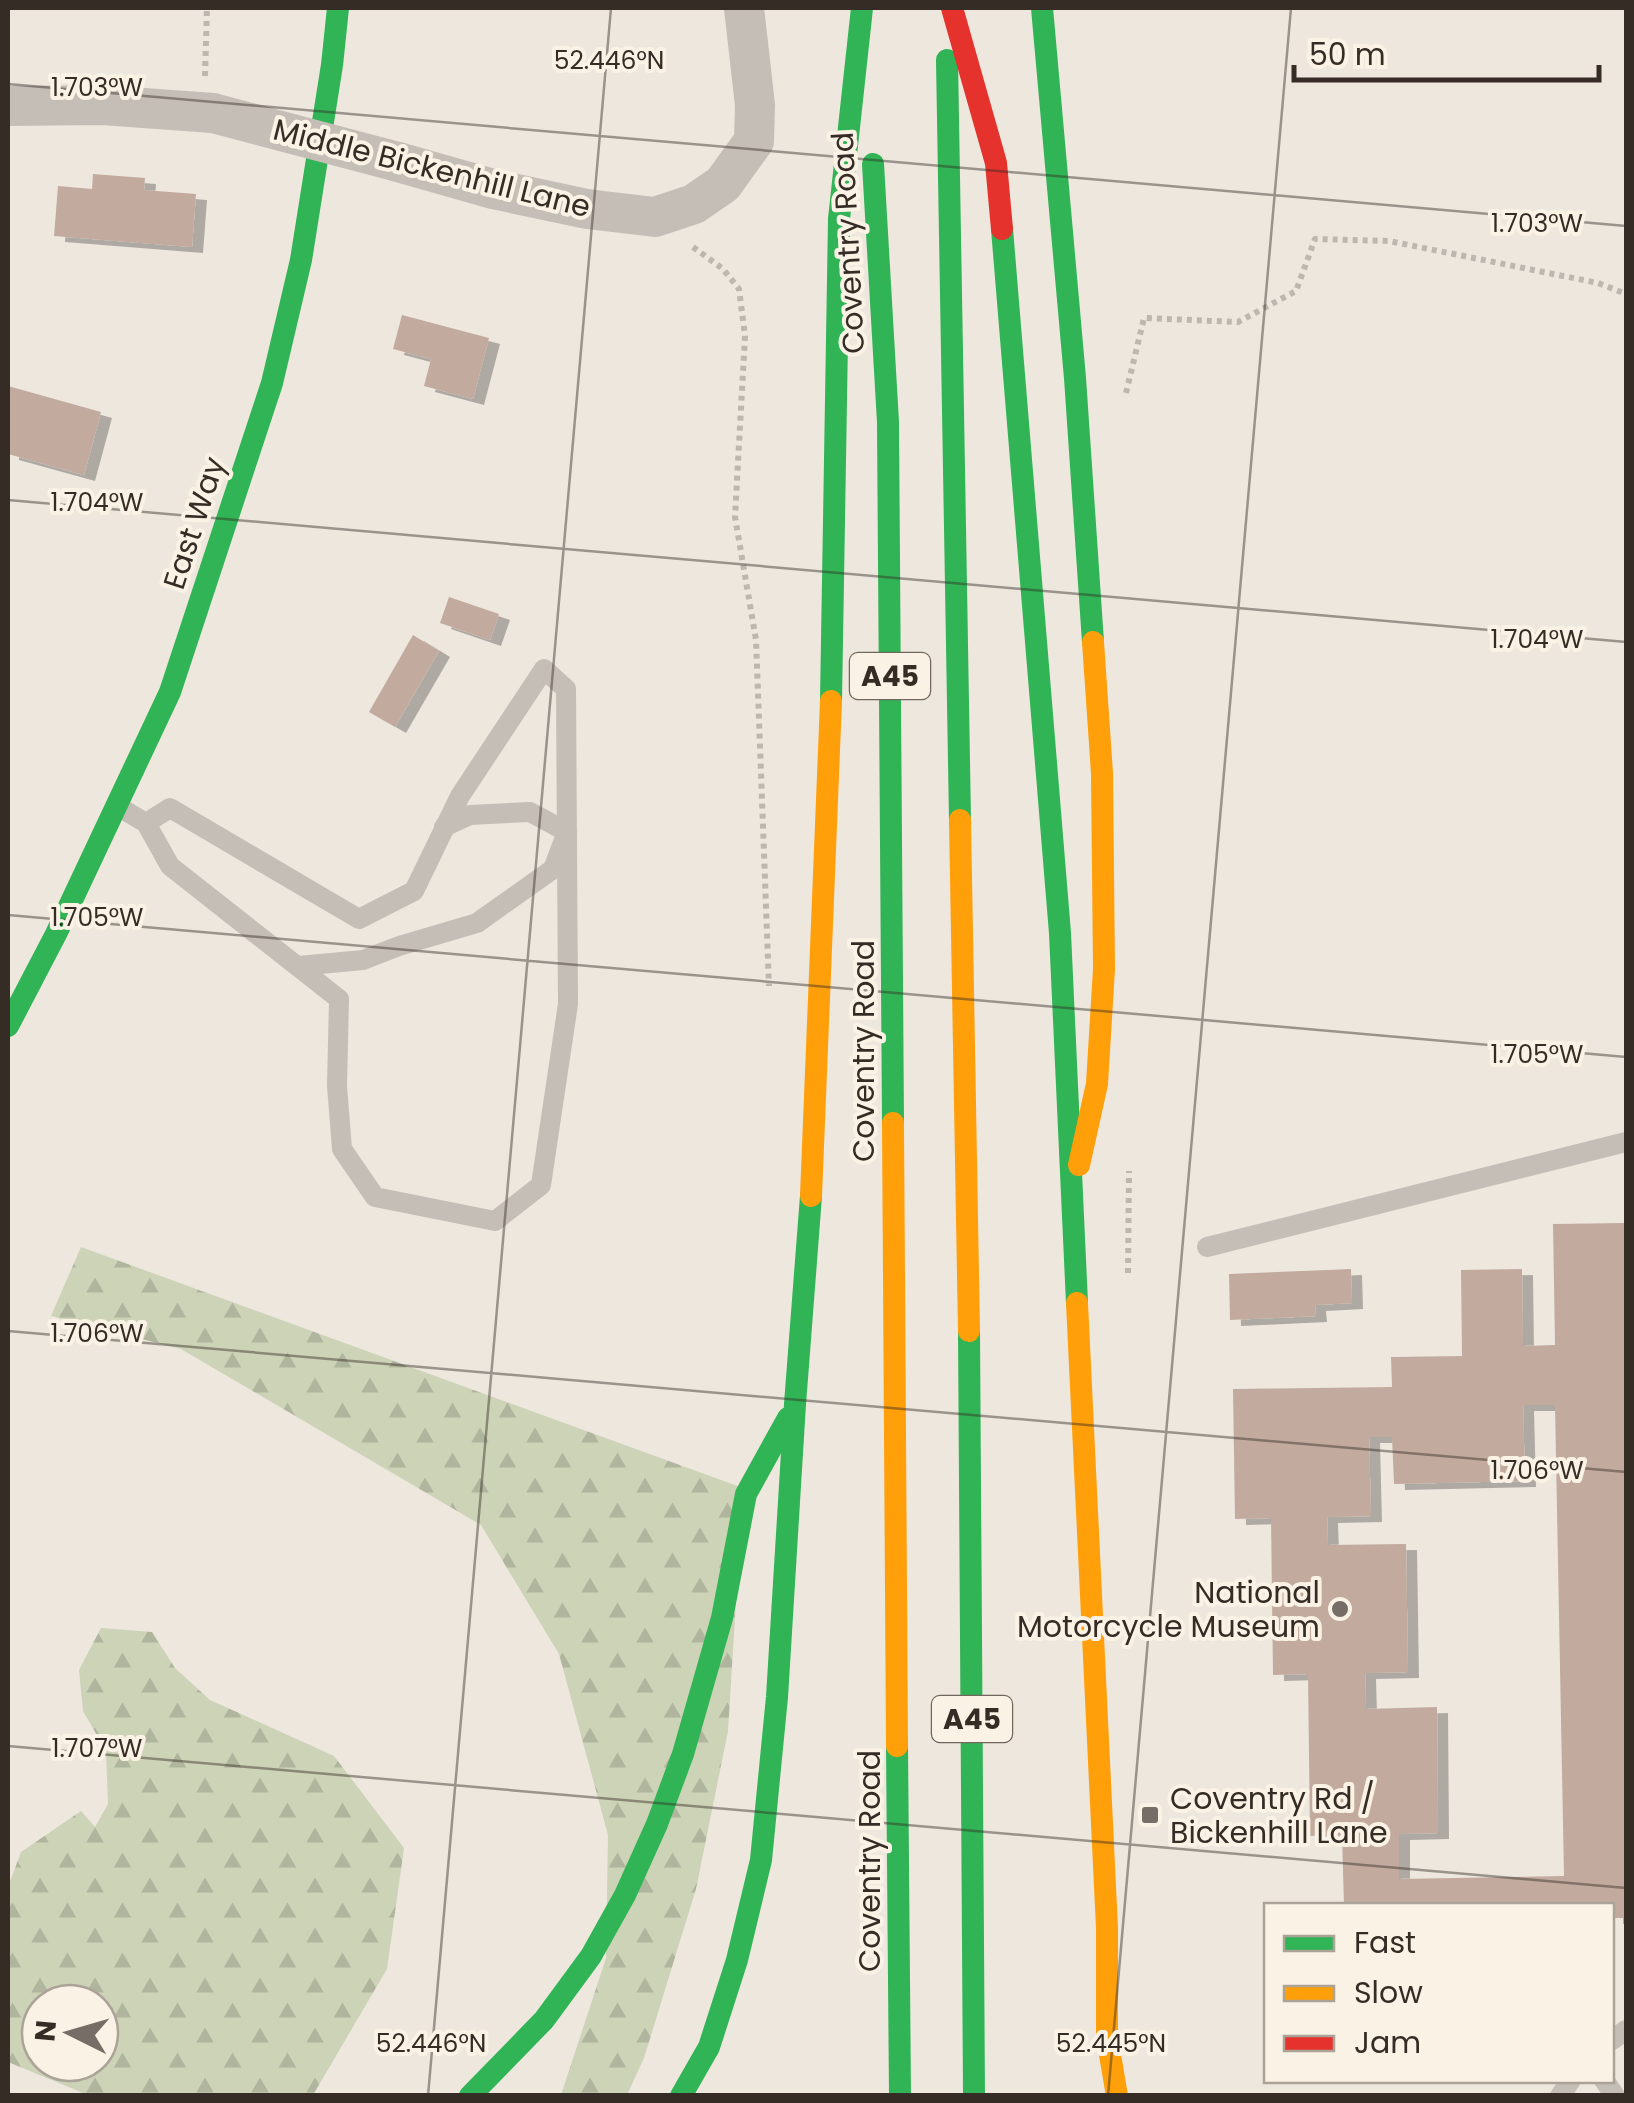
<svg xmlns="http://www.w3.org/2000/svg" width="1634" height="2103" viewBox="0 0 1634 2103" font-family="Poppins,sans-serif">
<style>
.forest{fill:url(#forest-firs);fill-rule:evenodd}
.building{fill:#c2ab9e;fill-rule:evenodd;filter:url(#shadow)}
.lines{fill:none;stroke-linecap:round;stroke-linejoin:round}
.path{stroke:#beb7b0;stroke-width:6;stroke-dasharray:5 5;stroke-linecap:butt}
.lane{stroke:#c5beb7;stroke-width:20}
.street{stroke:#c5beb7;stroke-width:40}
.fast{stroke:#30b455;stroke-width:22}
.slow{stroke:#ff9f0a;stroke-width:22}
.jam{stroke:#e5322d;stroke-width:22}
.street-bridge{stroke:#c5beb7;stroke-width:40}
.ticks{fill:none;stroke:#362c26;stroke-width:2.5;stroke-opacity:0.45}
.poi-dot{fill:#766d66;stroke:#faf2e4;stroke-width:4}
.labels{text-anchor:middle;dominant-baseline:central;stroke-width:8;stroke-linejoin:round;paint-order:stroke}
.shield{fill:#faf2e4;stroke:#71675f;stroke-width:2.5}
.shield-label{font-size:28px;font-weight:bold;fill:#362c26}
.street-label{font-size:30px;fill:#362c26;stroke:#faf2e4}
.poi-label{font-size:30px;fill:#362c26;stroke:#faf2e4;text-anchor:end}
.ticks-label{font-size:25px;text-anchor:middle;fill:#362c26;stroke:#faf2e4;stroke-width:8;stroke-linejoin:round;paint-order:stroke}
</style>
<defs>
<pattern id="forest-firs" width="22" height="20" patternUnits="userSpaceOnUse" patternTransform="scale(2.5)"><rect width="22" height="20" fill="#ccd3b7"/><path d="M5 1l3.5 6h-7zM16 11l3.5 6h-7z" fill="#b0b59d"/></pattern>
<filter id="shadow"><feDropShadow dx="11" dy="6" stdDeviation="0" flood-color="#0004"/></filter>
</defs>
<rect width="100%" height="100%" fill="#ede7de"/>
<!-- forest -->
<g class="forest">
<polygon points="81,1247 743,1488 728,1731 696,1889 644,2058 627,2095 561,2095 606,1958 608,1835 559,1654 481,1525 181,1349 51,1316"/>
<path d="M101,1628L152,1632L175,1668L210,1700L334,1756L404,1848L387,1969L313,2095H88L8,2062V1887L21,1852L81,1811L95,1827L108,1804L106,1751L83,1711L79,1670ZM40,2003H100V2063H40Z"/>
</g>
<!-- building -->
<g class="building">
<polygon points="93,174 145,178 144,190 196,194 192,247 54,236 58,186 92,189"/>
<polygon points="402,315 489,338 473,399 424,386 431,359 393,349"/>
<polygon points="8,386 101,412 84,475 8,454"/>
<polygon points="449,597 499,614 490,640 440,623"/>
<polygon points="413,635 439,651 395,727 369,712"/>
<path d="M1625,1223L1626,1918H1612V1906H1344L1342,1835L1310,1836L1308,1674L1273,1675L1271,1518L1235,1519L1233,1389L1392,1387L1391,1357L1462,1356L1461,1270L1522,1269L1523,1346L1555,1345L1553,1224ZM1523,1405H1555L1564,1876L1399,1879V1834L1438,1833L1437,1707L1366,1709L1365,1673L1408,1672L1406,1544L1328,1545L1327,1517L1371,1516L1369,1437H1392L1394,1484L1525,1481Z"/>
<polygon points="1351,1269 1352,1303 1315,1305 1316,1316 1230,1320 1229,1274"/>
</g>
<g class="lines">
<!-- path -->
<g class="path">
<polyline points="205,76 207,8"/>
<polyline points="693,247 723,269 739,289 745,336 735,517 756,640 769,986"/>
<polyline points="1126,393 1144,318 1238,322 1296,291 1315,239 1389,241 1598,283 1626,294"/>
<polyline points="1128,1273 1129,1171"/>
</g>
<!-- lane -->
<g class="lane">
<polyline points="119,807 146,823 170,866 339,999 337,1086 342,1149 375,1197 495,1221 541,1185 568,1004 566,689 544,669 460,796 414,891 359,919 170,808 146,823"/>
<polyline points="299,966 363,960 399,946 477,923 553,869 567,832 530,812 470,815 444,827"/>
<polyline points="1207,1247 1626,1142"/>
<polyline points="1612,2040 1626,2030"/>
<polyline points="1604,2080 1615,2096"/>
<polyline points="1560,2096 1571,2080"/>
</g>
<!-- street -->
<g class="street">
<polyline points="8,106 102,105 213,113"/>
<polyline points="398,162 493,189 587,209 655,217 694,204 723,184 754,141 755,105 744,8"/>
</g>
<!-- fast -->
<g class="fast">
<polyline points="1042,8 1075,378 1093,642"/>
<polyline points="947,60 960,820"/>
<polyline points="873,164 888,422 893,1123"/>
<polyline points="1002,229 1060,933 1077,1303"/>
<polyline points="831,701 839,219 862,8"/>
<polyline points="8,1026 56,934 170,692 272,383 301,260 332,65 338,8"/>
<polyline points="969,1331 974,2096"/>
<polyline points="897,1746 900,2096"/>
<polyline points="470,2096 544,2020 591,1956 625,1895 657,1824 683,1754 722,1618 746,1494 788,1418"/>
<polyline points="681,2096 709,2047 737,1960 761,1860 777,1697 795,1404 811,1196"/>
</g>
<!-- slow -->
<g class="slow">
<polyline points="960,820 969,1331"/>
<polyline points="893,1123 897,1746"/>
<polyline points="1079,1165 1097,1084 1104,969 1102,773 1093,642"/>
<polyline points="811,1196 831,701"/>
<polyline points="1077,1303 1107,1928 1107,2037 1117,2096"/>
</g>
<!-- jam -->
<polyline class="jam" points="952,8 996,163 1002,229"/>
<!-- street-bridge -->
<polyline class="street-bridge" points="213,113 398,162"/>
</g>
<!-- ticks -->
<path class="ticks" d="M8,84L1626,226M8,500L1626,642M8,915L1626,1057M8,1331L1626,1472M8,1746L1626,1888M428,2096L611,8M1108,2096L1291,8"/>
<!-- markers -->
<g class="poi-dot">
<circle cx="1340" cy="1609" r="10"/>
<rect x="1140" y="1805" width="20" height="20" rx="5"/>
</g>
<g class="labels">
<!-- shield labels -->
<g class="shield">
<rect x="850" y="653" width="80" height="46" rx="8"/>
<rect x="932" y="1696" width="80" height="46" rx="8"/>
</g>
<g class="shield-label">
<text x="890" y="676">A45</text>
<text x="972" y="1719">A45</text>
</g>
<!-- street labels -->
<g class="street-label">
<text transform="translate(432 168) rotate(14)">Middle Bickenhill Lane</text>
<text transform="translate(848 243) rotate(-93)">Coventry Road</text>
<text transform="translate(194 523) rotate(-72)">East Way</text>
<text transform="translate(863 1051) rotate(-90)">Coventry Road</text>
<text transform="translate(869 1861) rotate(-90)">Coventry Road</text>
</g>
<!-- poi labels -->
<g class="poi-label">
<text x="1320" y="1592">National<tspan x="1320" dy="34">Motorcycle Museum</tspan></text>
<text x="1170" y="1798" text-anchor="start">Coventry Rd /<tspan x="1170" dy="34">Bickenhill Lane</tspan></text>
</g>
</g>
<g class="ticks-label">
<text x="609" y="69">52.446°N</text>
<text x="97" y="96">1.703°W</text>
<text x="1537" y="232">1.703°W</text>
<text x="97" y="511">1.704°W</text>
<text x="1537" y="648">1.704°W</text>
<text x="97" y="926">1.705°W</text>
<text x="1537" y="1063">1.705°W</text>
<text x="97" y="1342">1.706°W</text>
<text x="1537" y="1479">1.706°W</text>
<text x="97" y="1757">1.707°W</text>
<text x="431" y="2052">52.446°N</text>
<text x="1111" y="2052">52.445°N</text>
</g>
<!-- border -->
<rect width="1634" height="2103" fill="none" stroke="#362c26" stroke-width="20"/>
<!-- legend -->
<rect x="1264" y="1903" width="350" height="180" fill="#faf2e4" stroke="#aca398" stroke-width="2.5"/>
<rect x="1284" y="1936" width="50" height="15" fill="#30b455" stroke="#aca398" stroke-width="2.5"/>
<text x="1354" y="1953" font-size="30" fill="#362c26">Fast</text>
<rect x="1284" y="1986" width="50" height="15" fill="#ff9f0a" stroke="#aca398" stroke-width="2.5"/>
<text x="1354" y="2003" font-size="30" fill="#362c26">Slow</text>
<rect x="1284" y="2036" width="50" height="15" fill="#e5322d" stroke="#aca398" stroke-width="2.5"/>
<text x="1354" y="2053" font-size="30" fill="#362c26">Jam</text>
<!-- north arrow -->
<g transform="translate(70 2033) rotate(275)"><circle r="48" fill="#faf2e4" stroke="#aca398" stroke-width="2.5"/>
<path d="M0-8L18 38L0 25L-18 38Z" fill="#766d66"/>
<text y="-15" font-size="28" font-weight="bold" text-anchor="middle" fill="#362c26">N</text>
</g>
<!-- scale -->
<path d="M1294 65v15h305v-15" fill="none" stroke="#362c26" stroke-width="5"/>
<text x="1309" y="65" font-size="30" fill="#362c26" stroke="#faf2e4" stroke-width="8" paint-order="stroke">50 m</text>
</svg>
